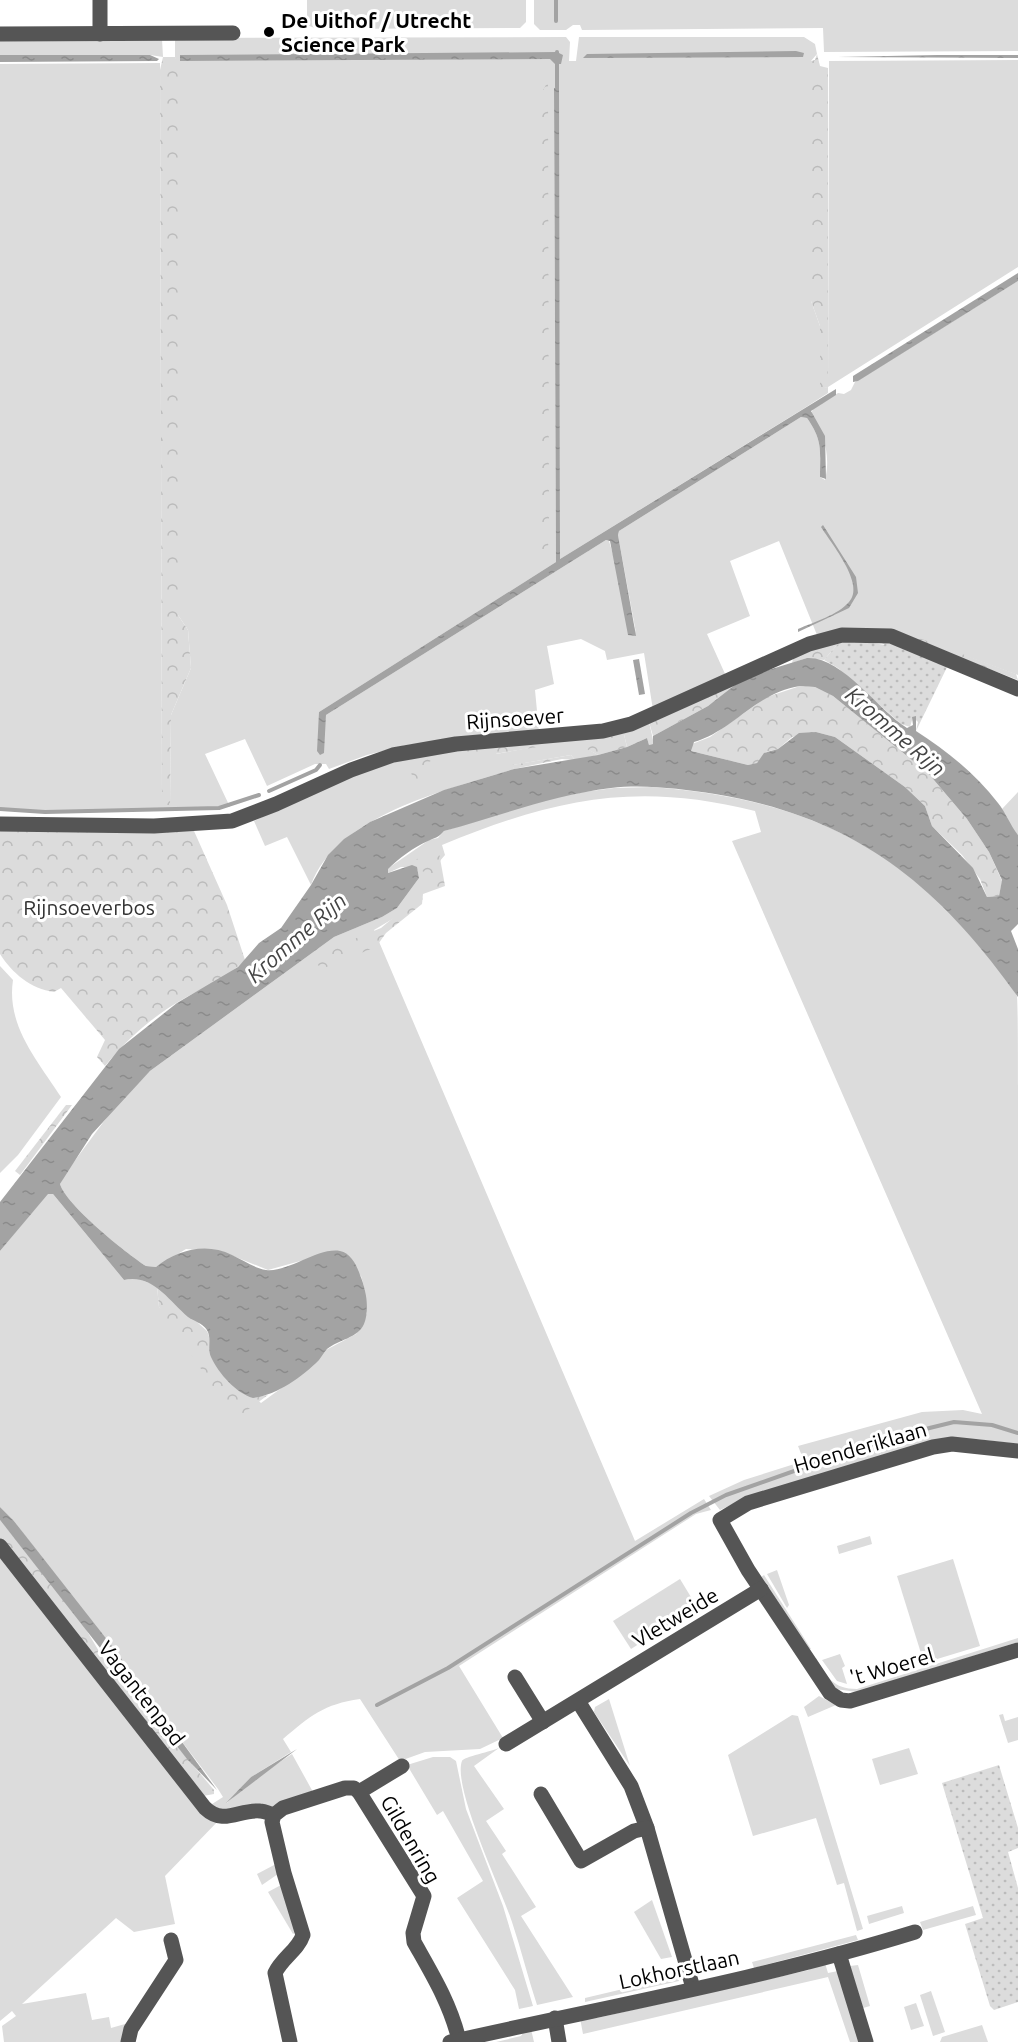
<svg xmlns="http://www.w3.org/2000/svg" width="1018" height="2042" viewBox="0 0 1018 2042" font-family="Ubuntu,sans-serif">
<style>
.green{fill:#dcdcdc}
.forest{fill:url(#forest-crowns)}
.garden{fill:url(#garden-dots)}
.water{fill:url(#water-ripples);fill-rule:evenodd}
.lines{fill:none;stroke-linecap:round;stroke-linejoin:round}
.stream{stroke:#a3a3a3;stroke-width:4}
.minor{stroke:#555;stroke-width:15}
.poi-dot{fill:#000;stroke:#fff;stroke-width:2}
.labels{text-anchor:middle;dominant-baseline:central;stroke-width:6;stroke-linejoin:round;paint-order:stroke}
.poi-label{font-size:21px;font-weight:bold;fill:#000;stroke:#fff;text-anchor:start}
.street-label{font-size:21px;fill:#000;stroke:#fff}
.park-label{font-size:21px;fill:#333;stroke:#fff}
.water-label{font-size:22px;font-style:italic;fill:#444;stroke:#fff}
</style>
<defs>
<pattern id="forest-crowns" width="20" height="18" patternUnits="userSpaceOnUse" patternTransform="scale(1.5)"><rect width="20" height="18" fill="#dcdcdc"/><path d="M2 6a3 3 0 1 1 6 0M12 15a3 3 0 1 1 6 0" fill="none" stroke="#bbb"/></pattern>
<pattern id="garden-dots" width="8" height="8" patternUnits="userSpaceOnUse" patternTransform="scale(1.5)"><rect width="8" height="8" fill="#dcdcdc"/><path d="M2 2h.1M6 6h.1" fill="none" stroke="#bbb" stroke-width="1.8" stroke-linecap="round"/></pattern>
<pattern id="water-ripples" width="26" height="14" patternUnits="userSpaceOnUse" patternTransform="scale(1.5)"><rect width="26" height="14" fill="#a3a3a3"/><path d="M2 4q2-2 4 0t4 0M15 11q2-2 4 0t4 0" fill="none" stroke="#8b8b8b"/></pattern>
</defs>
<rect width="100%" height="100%" fill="#fff"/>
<!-- green -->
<g class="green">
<polygon points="307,0 526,0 526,22 520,28 317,29 307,25"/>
<polygon points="534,0 1018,0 1018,51 824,52 823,28 582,30 580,25 573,25 566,30 540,30 534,24"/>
<path d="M566,37L570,42L569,61H576L579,37H804L815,44L817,54L811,61V301L820,326V388L828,387L829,61L1018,60V267L828,387V393L803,409L560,559L558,86L554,88L556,562L319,712L324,732L326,715L606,540L609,541L636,633L618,535L619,531L801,417L807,418C823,441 820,450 820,477L825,480C831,455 824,434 811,414L813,409L838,393L844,394L851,390L855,382L1018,281V675L892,629L817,635L779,541L730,561L750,616L707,634L726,676L653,710L644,653L607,660L605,651L581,639L547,646L554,684L535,690L539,732L406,745L367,755L329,769L326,764H315L267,786L245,739L205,754L230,807L44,813L0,810V64L160,63L162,804H170L171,715L191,668L188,630L178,615V72L175,57V38Z"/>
<polygon points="0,39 162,39 163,57 150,55 0,55"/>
<polygon points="649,722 654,744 649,745 647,738 627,747 623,730"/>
<path d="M598,735L586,748L598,755L575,760L571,755L513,765L514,769C450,789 336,815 311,885L287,837L265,846L254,821L354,773L452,747L479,756L482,745L500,743L496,754Z"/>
<path d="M651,787C786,797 888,836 976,942C989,959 1008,976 1017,996C1018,1008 1018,1069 1018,1086C1018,1206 1018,1325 1018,1444L976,1439L744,1499L720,1510L709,1496L744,1480L804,1461L798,1446L922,1412L963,1410L982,1414L732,841L761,832L755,811C635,781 554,799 442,845L445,855C435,866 432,876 425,888C413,908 393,919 374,930L635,1541L704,1499L711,1510L696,1514L459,1666L503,1738L480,1749L425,1752L400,1761L360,1699C324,1704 310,1716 283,1739L291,1752L251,1777L227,1803L251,1781L292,1754L313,1792L270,1807L228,1814L209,1806L223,1797L218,1789L14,1521L0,1507V1251L48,1193L53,1194L124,1280L136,1278L157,1286L159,1307L261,1403L306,1370L326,1350L356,1334L367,1313L365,1290L361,1276L329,1253L268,1270L221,1251L186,1249L156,1267L146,1266C126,1253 66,1205 60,1184L65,1174L116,1105L150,1071L334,937L382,917L397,908L419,878L417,867H401L388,873L387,869L429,840L438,838L444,831L540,801L576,793L614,788Z"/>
<polygon points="1018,792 1018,835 1011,828 1002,809"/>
<path d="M0,966L13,980C6,1026 38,1061 61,1097L18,1155L0,1173Z"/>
<polygon points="870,1536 872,1544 839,1554 837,1546"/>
<polygon points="0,1550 219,1820 165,1876 175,1924 134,1932 116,1918 22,2004 86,1993 92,2020 109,2017 111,2028 125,2024 126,2042 4,2042 2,2026 16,2016 12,2011 0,2021"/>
<polygon points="953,1559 980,1646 924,1663 897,1576"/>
<polygon points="777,1570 789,1605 787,1608 767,1574"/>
<polygon points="764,1575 811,1649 807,1650 760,1578"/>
<polygon points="680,1579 697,1607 631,1649 613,1621"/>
<path d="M1018,1638V1642L857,1692L835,1689L812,1660L816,1658C827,1677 833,1689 857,1689Z"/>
<polygon points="840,1654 845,1666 842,1668 847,1684 837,1681 822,1660"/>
<polygon points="819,1696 836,1705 808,1717 804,1707"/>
<polygon points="609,1699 630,1766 594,1712 595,1707"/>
<polygon points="1003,1714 1005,1721 1018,1717 1018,1740 1008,1743 999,1715"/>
<polygon points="792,1715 798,1716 863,1929 857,1931 844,1883 837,1885 816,1818 753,1836 728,1755"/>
<path d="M499,1748L474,1766L504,1809L486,1821L506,1851L502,1854L536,1907L521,1916L573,1997L537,2005C528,1978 521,1949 512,1922C502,1891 452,1787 462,1761C463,1757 493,1751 499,1748Z"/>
<polygon points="909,1748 918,1774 880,1785 872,1759"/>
<polygon points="433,1757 450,1757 456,1761 466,1809 503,1906 533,2006 519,2009 515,1990 457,1898 483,1881 443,1811 437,1815 407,1765"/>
<polygon points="276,1864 278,1874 262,1885 257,1874"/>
<polygon points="281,1885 297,1931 293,1934 268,1892"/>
<polygon points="652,1900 672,1957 661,1959 634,1912"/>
<polygon points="902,1906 904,1913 869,1924 867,1916"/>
<polygon points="973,1906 976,1915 923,1930 920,1922"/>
<polygon points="856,1935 858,1940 754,1968 752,1962"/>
<polygon points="825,1963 828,1973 838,1971 860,2042 850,2042 828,1977 583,2034 580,2018 597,2018 809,1970 812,1965"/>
<polygon points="858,1965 870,2006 863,2008 850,1966"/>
<polygon points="678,1976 679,1981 585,2002 585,1998"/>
<polygon points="931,1991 945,2032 933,2036 920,1995"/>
<polygon points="916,2003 924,2026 911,2030 904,2007"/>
<polygon points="982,2025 988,2042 940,2042 942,2037"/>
<polygon points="531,2029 534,2042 496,2042 521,2036 524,2031"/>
</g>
<!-- forest -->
<g class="forest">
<polygon points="817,54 820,66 828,68 828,387 820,389 820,326 811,301 811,61 815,60"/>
<polygon points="163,57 175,57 178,63 178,615 188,630 191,668 171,715 170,805 162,805 160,70"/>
<polygon points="548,81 549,540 545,563 541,565 540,96"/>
<polygon points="892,628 1016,674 1018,680 893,632"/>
<polygon points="843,638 824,660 807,658 792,663 795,652"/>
<polygon points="746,679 708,706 653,736 649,722"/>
<polygon points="800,686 815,687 833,696 928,773 967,819 989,852 1002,881 999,896 987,897 980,879 962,855 932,826 925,806 905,787 835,737 816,732 792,737 778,749 766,752 757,763 748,765 691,751 692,744 710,737 767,697"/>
<polygon points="623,730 627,747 598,755 585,748 598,735"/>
<polygon points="567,740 568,742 495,754 500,743"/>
<polygon points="482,745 480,756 461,756 452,748 429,762 427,781 417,784 402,757"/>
<polygon points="571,755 575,760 562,759 514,769 512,765"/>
<path d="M0,831H194L227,905L245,960C226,979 201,988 178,1002C151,1018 125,1041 105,1066L97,1057L105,1040L61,988L54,992C31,989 12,973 0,954Z"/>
<polygon points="438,847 445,886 423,894 422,904 386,933 376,947 324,968 315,964 342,944 381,928 412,902 424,886 425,872 405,866"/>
<polygon points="66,1105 72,1105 20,1175 15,1171"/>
<path d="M157,1286L207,1331C211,1339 209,1346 211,1355C215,1374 247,1402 268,1395L235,1419L159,1307Z"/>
<polygon points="0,1520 81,1621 103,1658 214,1790 214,1794 203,1796 0,1538"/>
</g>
<!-- garden -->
<g class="garden">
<polygon points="843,638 885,645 874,638 949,663 916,731 918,722 913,717 910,727 901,724 838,668 824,660"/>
<polygon points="999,1765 1018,1828 1018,1848 1008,1852 1018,1888 1018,2002 994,2010 990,2006 965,1924 983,1918 942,1783"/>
</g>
<!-- water -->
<g class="water">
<polygon points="796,51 804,53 803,57 583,58 587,54"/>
<polygon points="557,52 563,55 561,64 555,64 550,59 180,61 180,55"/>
<polygon points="0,55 150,55 159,59 157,61 0,62"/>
<polygon points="937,55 1018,55 1018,58 838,57"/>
<path d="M559,86L560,559L836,389V395L811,411L825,436L826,479L820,477C820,450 823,441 807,418L801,417L619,531L618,535L636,636L628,635L610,541L606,540L326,715L324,753L320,755L317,751L319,712L556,562L554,88Z"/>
<polygon points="1018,273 1018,281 858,381 853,382 853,376"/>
<path d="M823,525L856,577L858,593L849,608L798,632V629C814,622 838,615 849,602C866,585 831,543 821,527Z"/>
<path d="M807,658C842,656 878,710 907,728L913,725L912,717L916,716V731C947,751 976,774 998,803C1006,813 1010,825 1018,835V924L1011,931L1018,949V997C938,884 855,817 715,794C681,789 645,784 611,788C553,795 500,816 444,831C438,838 436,837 428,841C414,847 398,859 388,869V873L412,865L417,867L419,878L397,908L382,917L334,937L150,1071L92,1134L60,1184C66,1205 126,1253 146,1266L156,1267C177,1250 206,1242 232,1255C243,1260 254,1268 266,1270C288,1273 318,1247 340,1251C351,1253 357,1266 360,1275C366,1289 370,1309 364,1324C358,1338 338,1340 327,1349C324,1352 322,1356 319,1360C302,1377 277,1395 253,1398C236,1393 219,1374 211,1357C207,1348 212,1339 207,1330C202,1323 194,1321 188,1317C168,1300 153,1274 124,1280L53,1194H48L0,1251V1202L119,1049L177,1003L238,967L259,943L281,928L311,885L328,855L344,839L370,822L444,790L514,769L598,755L627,747L647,738L649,745L653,744V736L708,706L735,685L762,672ZM800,686L815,687L833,696L928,773L967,819L989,852L1002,880L999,896L987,897L973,868L932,826L925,806L905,787L835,737L816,732L799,733L778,749L764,753L757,763L748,765L691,751L694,742C733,731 757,692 800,686Z"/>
<polygon points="639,659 645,694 639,695 633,660"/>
<polygon points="0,1507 14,1521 112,1646 217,1790 187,1759 0,1520"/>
<polygon points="297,1749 226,1803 251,1777"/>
</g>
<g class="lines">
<!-- stream -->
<g class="stream">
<polyline points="556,21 556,0"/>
<polyline points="557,87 557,52"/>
<polyline points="269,791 316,770 320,765"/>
<polyline points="0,809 45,812 219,808 259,795"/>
<polyline points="377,1705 448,1668 691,1513 726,1495 828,1459 901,1435 954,1422 992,1425 1018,1433"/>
</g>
<!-- minor -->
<g class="minor">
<polyline points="100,0 100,34"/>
<polyline points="0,34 233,33"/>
<polyline points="0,824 154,826 232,821 276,804 351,770 393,755 456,744 603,731 631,724 809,644 842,635 891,636 1018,689"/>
<polyline points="1018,1451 952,1444 933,1447 748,1503 720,1520 748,1570 830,1693 841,1700 850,1701 1018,1650"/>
<path d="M0,1546L205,1808C224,1826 239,1809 260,1811C265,1811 270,1814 274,1815"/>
<polyline points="515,1677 543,1722"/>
<polyline points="578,1701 631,1786 647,1828 693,1988"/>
<polyline points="506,1744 761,1589"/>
<polyline points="359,1792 402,1766"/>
<polyline points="541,1794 581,1861 634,1831 647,1828"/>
<polyline points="839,1954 866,2042"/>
<polyline points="555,2018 559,2042"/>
<polyline points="128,2042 131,2029 176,1960 171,1940"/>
<path d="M290,2042L275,1973C282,1958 298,1950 303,1935L284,1873L272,1822L274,1815L283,1808L345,1788H354L359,1792L424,1896L413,1933L414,1942C432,1974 450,2003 459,2040"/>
<path d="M450,2042C605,2007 763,1979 915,1932"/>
</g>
</g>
<!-- markers -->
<circle class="poi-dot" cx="269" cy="32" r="6"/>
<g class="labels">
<!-- poi labels -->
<g class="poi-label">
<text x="281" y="20">De Uithof / Utrecht<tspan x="281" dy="24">Science Park</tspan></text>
</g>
<!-- street labels -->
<g class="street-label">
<text transform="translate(515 718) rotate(-4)">Rijnsoever</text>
<text transform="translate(860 1447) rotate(-16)">Hoenderiklaan</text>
<text transform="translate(675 1617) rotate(-31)">Vletweide</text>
<text transform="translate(892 1666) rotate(-16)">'t Woerel</text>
<text transform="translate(142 1693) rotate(52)">Vagantenpad</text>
<text transform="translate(411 1839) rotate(60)">Gildenring</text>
<text transform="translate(679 1969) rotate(-12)">Lokhorstlaan</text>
</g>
<!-- park labels -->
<g class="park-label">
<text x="89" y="907">Rijnsoeverbos</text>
</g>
<!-- water labels -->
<g class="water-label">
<text transform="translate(896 731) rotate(41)">Kromme Rijn</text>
<text transform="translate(296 937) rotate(-41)">Kromme Rijn</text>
</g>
</g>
</svg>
